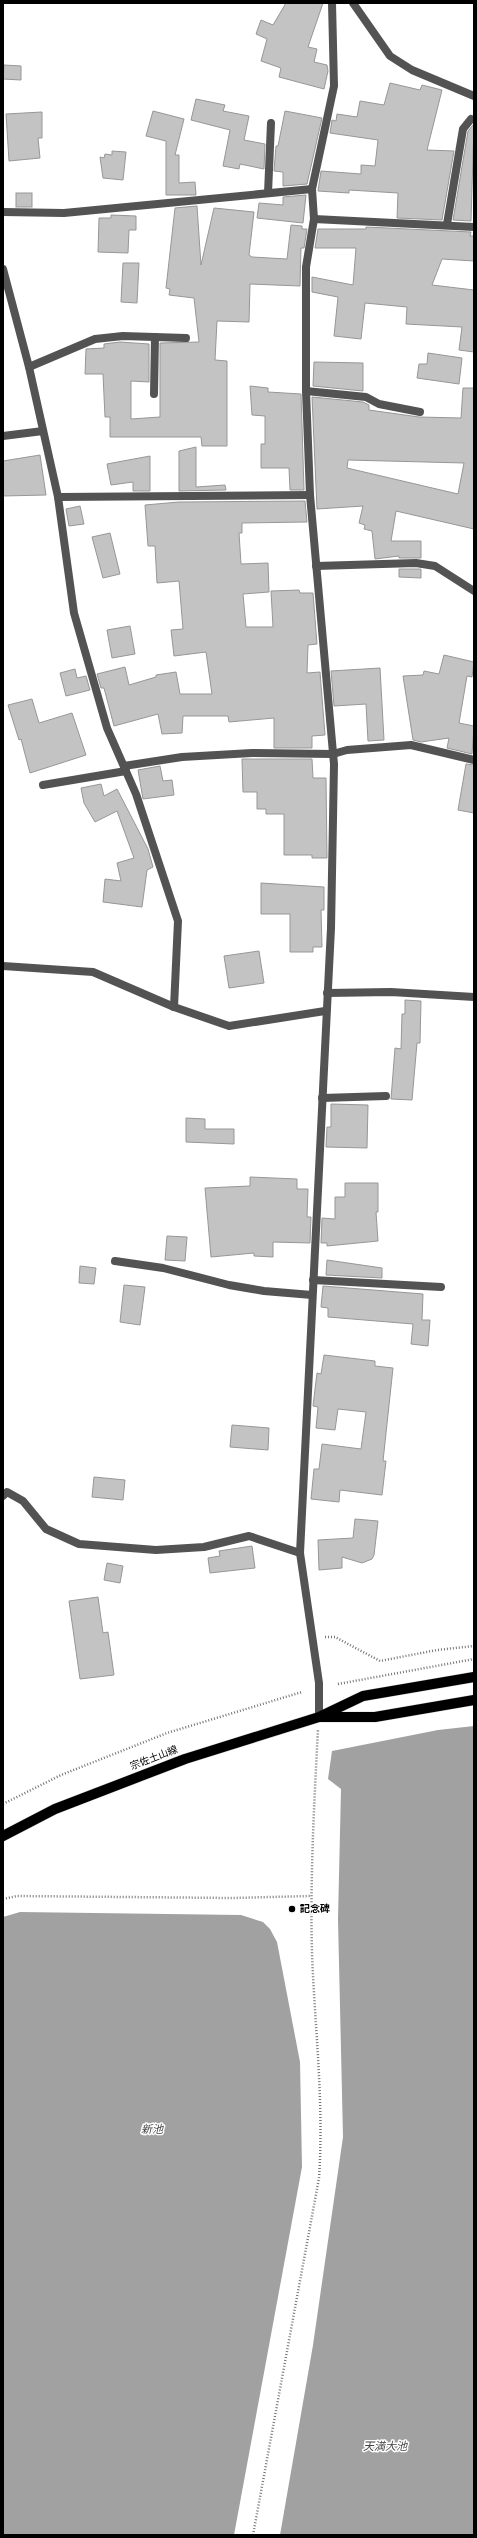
<svg xmlns="http://www.w3.org/2000/svg" width="477" height="2538" viewBox="0 0 477 2538" font-family="'Fira Sans','Noto Sans JP',sans-serif">
<style>
.water{fill:#a1a1a1}
.building{fill:#c3c3c3;stroke:#979797;fill-rule:evenodd}
.lines{fill:none;stroke-linecap:round;stroke-linejoin:round}
.primary-casing{stroke:#dbdbdb;stroke-width:11}
.path{stroke:#757575;stroke-width:2.5;stroke-dasharray:1 2;stroke-linecap:butt}
.service{stroke:#535353;stroke-width:8}
.minor{stroke:#535353;stroke-width:8}
.primary{stroke:#000;stroke-width:10}
.poi-dot{fill:#000;stroke:#fff;stroke-width:1.5}
.labels{text-anchor:middle;dominant-baseline:central;stroke-width:3;stroke-linejoin:round;paint-order:stroke}
.street-label{font-size:10px;fill:#000;stroke:#fff}
.poi-label{font-size:10px;font-weight:bold;fill:#000;stroke:#fff;text-anchor:start}
.water-label{font-size:11px;font-style:italic;fill:#424242;stroke:#fff}
</style>
<rect width="100%" height="100%" fill="#fff"/>
<!-- water -->
<g class="water">
<polygon points="474,1726 474,2535 280,2535 313,2345 343,2137 338,1919 341,1789 328,1779 332,1751 438,1730"/>
<polygon points="20,1912 241,1915 263,1922 270,1929 277,1942 300,2062 302,2167 234,2535 3,2535 3,1917"/>
</g>
<!-- building -->
<g class="building">
<polygon points="286,3 323,3 308,47 317,49 314,62 327,65 328,71 324,89 279,77 281,68 261,61 267,39 256,34 261,20 273,25"/>
<polygon points="4,65 21,66 21,80 3,79"/>
<polygon points="390,83 420,90 422,85 442,90 427,150 454,151 442,220 397,218 398,193 349,190 349,193 318,191 321,171 361,174 361,165 375,166 378,140 330,133 332,120 336,121 337,114 357,117 360,101 384,105"/>
<polygon points="196,99 225,105 223,111 249,116 244,140 265,144 264,169 240,164 239,169 223,166 230,130 191,120"/>
<polygon points="153,111 184,119 175,155 179,155 179,183 195,182 196,195 166,195 166,141 146,136"/>
<polygon points="285,111 322,118 307,184 283,186 283,172 274,171 276,146 278,146"/>
<polygon points="42,112 42,138 38,138 40,158 9,161 6,114"/>
<polygon points="474,124 471,221 453,220 468,131"/>
<polygon points="112,151 126,152 123,180 103,178 100,157 104,158 105,154 112,155"/>
<rect x="16" y="193" width="16" height="14"/>
<polygon points="306,195 303,223 257,218 259,203 283,205 283,197"/>
<polygon points="197,206 201,265 214,208 254,212 249,255 252,257 287,259 291,225 302,226 302,229 307,229 304,248 301,248 300,286 250,284 249,322 217,321 215,360 227,361 227,446 202,446 201,437 110,437 110,417 105,417 103,374 85,374 86,349 104,348 104,344 120,342 149,344 149,382 131,381 131,419 160,417 160,343 199,342 194,298 169,295 170,289 166,288 175,208"/>
<polygon points="111,215 136,216 136,230 129,230 128,253 98,252 99,218 111,218"/>
<polygon points="366,227 471,232 470,236 474,236 474,261 442,259 432,285 474,290 474,352 459,350 462,327 406,324 407,307 365,303 361,339 334,336 338,297 312,292 312,277 353,285 356,248 315,248 318,229 366,229"/>
<polygon points="123,263 139,263 137,303 121,302"/>
<polygon points="428,353 462,358 459,384 417,378 419,364 427,364"/>
<polygon points="314,362 363,363 363,391 313,386"/>
<polygon points="250,386 268,388 268,392 301,394 304,490 290,490 289,468 261,468 261,444 265,444 265,416 252,415"/>
<path d="M463,388H474V529L396,511L391,541H421V558H399V556L375,559L372,531L364,529L365,525L359,523L363,506L317,509L312,397L363,402L369,405V410L419,417L461,418ZM348,460L464,463L458,494L347,468Z"/>
<polygon points="196,447 196,487 225,485 226,490 179,491 179,451"/>
<polygon points="40,455 46,495 3,496 3,461"/>
<polygon points="150,456 150,491 133,491 133,482 111,485 107,464"/>
<polygon points="305,501 307,522 242,523 242,533 239,533 241,564 268,563 269,592 243,594 246,627 273,627 271,591 299,590 300,593 313,593 317,644 308,645 307,673 320,672 325,735 312,736 312,748 274,748 274,718 229,722 228,716 183,716 182,733 162,734 158,714 114,726 104,688 101,688 97,674 125,667 129,685 156,677 156,675 176,672 180,694 212,694 206,652 174,656 171,630 183,629 179,581 157,583 155,546 148,546 145,505 179,502"/>
<polygon points="80,506 84,524 69,526 66,509"/>
<polygon points="110,533 120,574 103,578 92,537"/>
<polygon points="399,569 421,569 421,578 399,577"/>
<polygon points="130,626 135,654 112,658 107,630"/>
<polygon points="444,655 474,662 472,677 467,676 459,723 474,726 472,754 447,748 449,738 421,742 413,740 403,676 423,675 424,671 439,674"/>
<polygon points="380,668 384,740 368,741 366,704 334,706 331,671"/>
<polygon points="75,669 77,678 86,676 90,690 66,696 60,673"/>
<polygon points="32,699 39,723 72,713 86,755 30,773 21,739 19,740 8,705"/>
<polygon points="242,759 312,759 313,778 326,778 327,858 312,858 312,855 284,855 284,814 266,814 266,809 257,809 257,792 243,792"/>
<polygon points="466,764 474,765 474,813 458,810"/>
<polygon points="160,766 163,781 172,780 174,795 143,799 138,770"/>
<polygon points="101,784 104,796 117,789 148,849 153,867 147,870 142,907 103,902 105,879 121,881 117,863 134,858 117,811 95,822 84,803 81,788"/>
<polygon points="261,883 324,887 324,910 321,910 322,947 313,947 313,952 290,952 290,914 261,914"/>
<polygon points="259,951 264,983 229,988 224,956"/>
<polygon points="405,1000 421,1001 420,1043 417,1043 412,1100 391,1099 395,1048 401,1049 402,1014 405,1014"/>
<polygon points="331,1104 368,1105 367,1148 326,1147 327,1127 331,1127"/>
<polygon points="186,1118 205,1119 205,1129 234,1129 234,1144 186,1142"/>
<polygon points="250,1177 297,1179 297,1189 308,1189 307,1217 311,1217 310,1243 273,1242 273,1257 254,1256 254,1253 211,1257 205,1188 250,1186"/>
<polygon points="345,1183 378,1183 378,1212 376,1212 378,1241 327,1246 327,1243 321,1243 322,1218 335,1219 335,1197 345,1197"/>
<polygon points="167,1236 187,1237 185,1261 165,1260"/>
<polygon points="327,1260 382,1268 382,1278 326,1275"/>
<polygon points="80,1266 96,1268 94,1284 79,1283"/>
<polygon points="124,1285 145,1287 140,1325 120,1322"/>
<polygon points="323,1286 423,1294 422,1320 430,1320 428,1346 411,1344 413,1324 328,1317 328,1308 321,1307"/>
<polygon points="324,1355 375,1361 375,1366 393,1368 383,1461 386,1461 382,1495 340,1490 339,1502 311,1499 314,1469 319,1469 322,1444 361,1449 366,1412 338,1409 335,1430 316,1428 318,1407 313,1406 317,1373 321,1374"/>
<polygon points="232,1425 269,1428 268,1450 230,1447"/>
<polygon points="94,1477 125,1480 123,1500 92,1497"/>
<polygon points="355,1519 378,1521 374,1555 372,1559 362,1563 342,1557 342,1568 319,1570 318,1540 353,1538"/>
<polygon points="252,1546 255,1568 210,1573 208,1558 220,1556 219,1551"/>
<polygon points="107,1563 123,1566 120,1583 104,1580"/>
<polygon points="98,1597 103,1633 108,1632 114,1675 80,1679 69,1601"/>
</g>
<g class="lines">
<!-- primary casing -->
<g class="primary-casing">
<g id="primary">
<polyline points="321,1717 375,1717 474,1700"/>
<polyline points="3,1836 55,1809 185,1759 319,1717 363,1696 474,1677"/>
</g>
</g>
<!-- path -->
<g class="path">
<polyline points="325,1637 335,1637 380,1661 437,1650 474,1646"/>
<polyline points="338,1684 474,1659"/>
<polyline points="3,1804 61,1775 167,1733 302,1692"/>
<polyline points="3,1899 17,1896 232,1898 311,1896"/>
<path d="M253,2535L319,2178C324,2103 315,2029 312,1954C310,1879 314,1805 318,1730"/>
</g>
<!-- service -->
<g class="service">
<polyline points="268,193 271,123"/>
<polyline points="447,224 463,129 471,119"/>
<polyline points="322,1098 386,1096"/>
</g>
<!-- minor -->
<g class="minor">
<polyline points="353,3 390,56 412,70 474,96"/>
<polyline points="3,212 64,213 312,189"/>
<polyline points="314,219 474,227"/>
<polyline points="3,269 29,367 58,497 74,613 107,728 136,794 178,921 174,1007"/>
<polyline points="29,367 95,339 123,336 186,338"/>
<polyline points="306,391 366,397 379,404 420,412"/>
<polyline points="154,394 155,337"/>
<polyline points="3,436 43,431"/>
<polyline points="58,497 310,495"/>
<polyline points="316,566 416,563 435,566 474,591"/>
<polyline points="124,766 182,757 252,753 333,754 347,750 411,745 474,760"/>
<polyline points="43,785 126,771"/>
<polyline points="3,966 93,972 174,1007 229,1026 325,1011"/>
<polyline points="327,993 391,992 474,997"/>
<polyline points="115,1261 163,1268 229,1285 264,1291 312,1295"/>
<polyline points="313,1280 441,1287"/>
<polyline points="3,1496 7,1492 23,1501 46,1529 79,1544 156,1550 204,1547 249,1536 300,1553"/>
<polyline points="319,1717 319,1683 300,1553 331,928 334,764 310,495 306,391 306,267 314,219 312,189 334,86 332,3"/>
</g>
<!-- primary -->
<use href="#primary" class="primary"/>
</g>
<!-- markers -->
<circle class="poi-dot" cx="292" cy="1909" r="4"/>
<g class="labels">
<!-- street labels -->
<g class="street-label">
<text transform="translate(154 1758) rotate(-21)">宗佐土山線</text>
</g>
<!-- poi labels -->
<g class="poi-label">
<text x="300" y="1909">記念碑</text>
</g>
<!-- water labels -->
<g class="water-label">
<text x="152" y="2129">新池</text>
<text x="385" y="2446">天満大池</text>
</g>
</g>
<!-- border -->
<rect width="477" height="2538" fill="none" stroke="#000000" stroke-width="8"/>
</svg>
